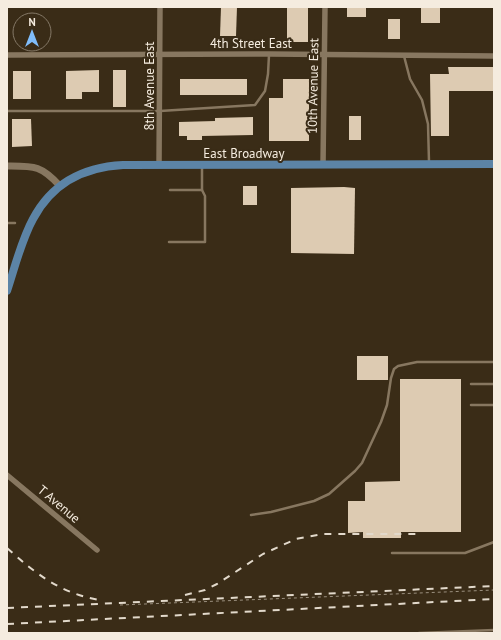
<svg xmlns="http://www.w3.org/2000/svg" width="501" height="640" viewBox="0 0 501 640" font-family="'PT Sans',sans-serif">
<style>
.building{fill:#ddcbb2}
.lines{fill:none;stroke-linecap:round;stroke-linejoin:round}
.path{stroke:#9a8f7e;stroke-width:1;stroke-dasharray:3 3;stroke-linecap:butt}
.lane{stroke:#877760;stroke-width:2.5}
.street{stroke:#877760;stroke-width:5.5}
.secondary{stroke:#877760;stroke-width:7}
.primary{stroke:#5c84a6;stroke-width:8}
.rail{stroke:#e2d9cb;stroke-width:2;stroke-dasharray:7 7;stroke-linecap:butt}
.labels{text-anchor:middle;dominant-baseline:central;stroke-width:4;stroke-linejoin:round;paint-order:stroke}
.street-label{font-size:13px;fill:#f5ecdf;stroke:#3a2c17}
</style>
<rect width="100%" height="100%" fill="#3a2c17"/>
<!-- building -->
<g class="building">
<polygon points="221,7 237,7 236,36 220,36"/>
<rect x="287" y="7" width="21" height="35"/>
<rect x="347" y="7" width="19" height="10"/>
<rect x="421" y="7" width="19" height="16"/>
<rect x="388" y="19" width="12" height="20"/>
<polygon points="448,67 493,67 494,91 449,91 449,136 431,136 430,74 449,74"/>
<polygon points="99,70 99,92 82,92 82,99 66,99 66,71"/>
<rect x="113" y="70" width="13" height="37"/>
<rect x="13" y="71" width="18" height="28"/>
<rect x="180" y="79" width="67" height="16"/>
<polygon points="283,79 309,79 309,141 269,141 269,98 283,98"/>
<rect x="349" y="116" width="12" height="24"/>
<polygon points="253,117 253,135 202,136 202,140 187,140 187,136 179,136 179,122 215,121 215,118"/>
<polygon points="12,119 31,119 32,146 12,147"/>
<rect x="243" y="186" width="14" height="19"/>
<polygon points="344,187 355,188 354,254 291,253 291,188"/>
<rect x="357" y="356" width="31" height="24"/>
<polygon points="400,379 461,379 461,532 401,532 401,538 363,538 363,532 348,533 348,501 365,501 365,482 400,481"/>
</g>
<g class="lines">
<!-- path -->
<polyline class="path" points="120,605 494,590"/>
<!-- lane -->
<g class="lane">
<polyline points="404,56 410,79 422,100 428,124 429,162"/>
<polyline points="7,111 160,111 255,105 265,91 268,74 269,55"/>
<polyline points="170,190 202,190"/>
<polyline points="7,223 15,223"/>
<polyline points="169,242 205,242 205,196 202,190 202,167"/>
<polyline points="471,384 494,384"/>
<polyline points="471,405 494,405"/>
<polyline points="251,515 271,512 314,501 329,494 355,471 362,463 381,422 387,405 391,378 394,369 398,366 417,362 494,362"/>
<polyline points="392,553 465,553 494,542"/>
<polyline points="419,633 494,630"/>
</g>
<!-- street -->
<g class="street">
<polyline points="7,55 269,54 494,56"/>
<polyline points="159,165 160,7"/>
<polyline points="323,165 325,7"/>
<polyline points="7,475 97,550"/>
</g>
<!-- secondary -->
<path class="secondary" d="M7,166C34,166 41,165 60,186"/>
<!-- primary -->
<path class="primary" d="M7,291C15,267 21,241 33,219C52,183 84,167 123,165L494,164"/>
<!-- rail -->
<g class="rail">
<path d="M7,548C36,574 60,593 99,600"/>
<polyline points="185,595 205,590 217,584 263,554 296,539 323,534 416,534"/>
<polyline points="7,608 494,586"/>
<polyline points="7,624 494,599"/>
</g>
</g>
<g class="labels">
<!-- street labels -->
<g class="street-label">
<text x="251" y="43">4th Street East</text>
<text transform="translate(149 86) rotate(-90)">8th Avenue East</text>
<text transform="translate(313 86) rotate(-89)">10th Avenue East</text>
<text x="244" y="153">East Broadway</text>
<text transform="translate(59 504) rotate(40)">T Avenue</text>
</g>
</g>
<!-- border -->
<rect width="501" height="640" fill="none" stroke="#f5ecdf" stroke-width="16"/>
<!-- north arrow -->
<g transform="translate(32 32)"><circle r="19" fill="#3a2c17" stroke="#857967"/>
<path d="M0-3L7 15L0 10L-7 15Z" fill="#80bdfa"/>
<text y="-6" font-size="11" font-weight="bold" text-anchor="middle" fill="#f5ecdf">N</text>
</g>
</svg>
